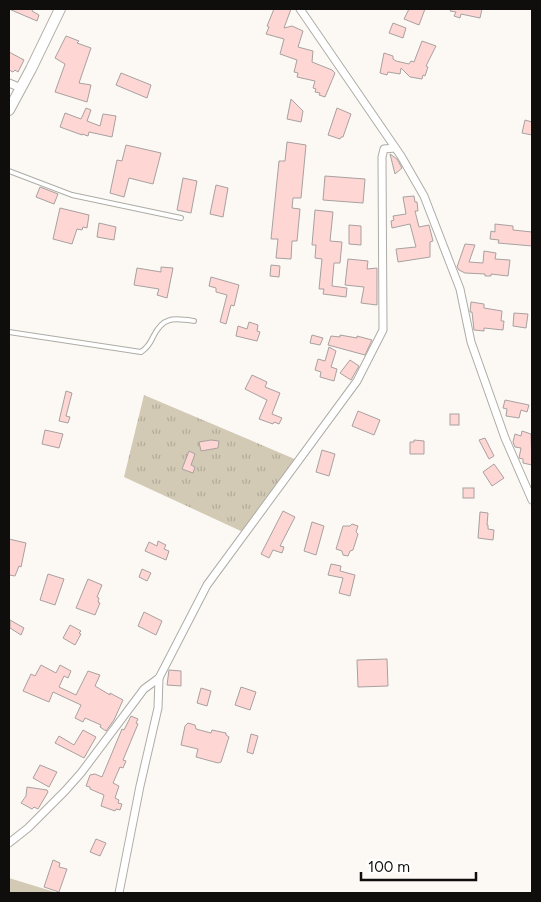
<svg xmlns="http://www.w3.org/2000/svg" width="541" height="902" viewBox="0 0 541 902" font-family="Figtree,sans-serif">
<style>
.grass{fill:url(#grass-tufts)}
.pitch{fill:#d2cab5}
.building{fill:#fed6d3;stroke:#a8a1a0}
.lines{fill:none;stroke-linecap:round;stroke-linejoin:round}
.lane-casing{stroke:#aeaca6;stroke-width:6}
.street-casing{stroke:#aeaca6;stroke-width:9}
.secondary-casing{stroke:#aeaca6;stroke-width:12}
.lane{stroke:#fff;stroke-width:4}
.street{stroke:#fff;stroke-width:7}
.secondary{stroke:#fff;stroke-width:10}
</style>
<defs>
<pattern id="grass-tufts" width="24" height="20" patternUnits="userSpaceOnUse" patternTransform="scale(1.25)"><rect width="24" height="20" fill="#d2cab5"/><path d="M3 7l-1-3M5 7V3M7 7l1-3M15 17l-1-3M17 17v-4M19 17l1-3" fill="none" stroke="#b3ac9a"/></pattern>
</defs>
<rect width="100%" height="100%" fill="#fcf9f4"/>
<!-- grass -->
<polygon class="grass" points="144,395 297,460 243,532 124,477"/>
<!-- pitch -->
<polygon class="pitch" points="9,878 58,893 9,893"/>
<!-- building -->
<g class="building">
<polygon points="9,9 33,9 32,11 39,15 37,21"/>
<polygon points="274,9 291,9 284,28 292,26 303,31 298,47 313,51 312,62 332,70 335,73 325,97 319,95 320,93 315,92 316,89 313,88 315,81 297,77 298,73 294,72 297,60 280,54 284,39 266,34 269,27 267,26"/>
<polygon points="409,9 425,9 419,25 404,19"/>
<polygon points="451,9 482,9 480,18 461,14 460,18 454,16 456,12 450,11"/>
<polygon points="393,23 406,28 403,38 389,33"/>
<polygon points="66,36 79,41 77,43 91,48 79,83 91,85 87,102 55,92 65,64 55,58"/>
<polygon points="422,41 436,46 426,66 428,67 425,76 423,75 422,79 410,77 401,68 400,74 388,72 387,75 380,73 384,53 393,56 393,59 396,61 409,64 411,61 414,62"/>
<polygon points="9,52 24,60 18,72 15,70 13,72 9,70"/>
<polygon points="121,73 151,85 147,98 116,85"/>
<polygon points="291,99 303,111 301,122 287,119"/>
<polygon points="86,108 91,110 87,121 100,126 103,114 116,116 112,137 89,132 88,136 82,134 82,135 60,127 65,113 81,119"/>
<polygon points="337,108 351,114 343,137 341,137 340,139 328,135"/>
<polygon points="525,120 532,122 532,135 522,133"/>
<polygon points="287,142 306,145 301,198 293,198 292,208 300,209 297,241 292,241 291,259 276,258 278,239 271,239 279,161 285,161"/>
<polygon points="126,145 161,153 153,184 129,178 124,197 110,193 117,160 122,161"/>
<polygon points="390,154 397,159 402,168 395,174"/>
<polygon points="325,176 365,179 363,203 323,200"/>
<polygon points="183,178 197,181 191,213 177,210"/>
<polygon points="216,185 228,188 223,217 210,214"/>
<polygon points="40,187 58,194 54,204 36,197"/>
<polygon points="414,196 415,202 417,202 418,211 415,211 419,227 429,225 433,241 430,242 430,257 398,262 396,249 416,247 410,224 392,228 391,221 394,220 393,216 406,214 403,197"/>
<polygon points="60,208 89,215 87,228 83,227 82,230 77,229 72,244 53,239"/>
<polygon points="315,210 333,212 330,241 342,242 340,263 334,263 332,286 347,288 346,297 323,294 324,289 319,289 322,259 315,258 316,245 312,245"/>
<polygon points="99,223 116,227 114,240 97,237"/>
<polygon points="495,224 513,226 513,230 532,232 532,246 498,243 499,240 490,239 491,231 495,232"/>
<polygon points="349,225 361,226 361,245 349,244"/>
<polygon points="465,244 475,245 469,262 483,263 484,251 496,253 495,259 510,260 508,276 491,274 491,276 485,276 485,274 465,273 459,270 457,267"/>
<polygon points="348,259 368,261 367,269 377,268 377,305 361,303 364,287 345,285"/>
<polygon points="271,265 280,266 279,277 270,276"/>
<polygon points="161,267 173,268 167,298 157,295 159,289 134,285 137,268 161,272"/>
<polygon points="211,277 239,285 234,306 231,305 226,324 220,322 227,295 216,292 216,288 209,286"/>
<polygon points="471,302 484,304 484,308 502,311 501,321 504,321 503,330 484,328 484,331 474,330 472,312 470,312"/>
<polygon points="514,313 528,314 526,328 513,326"/>
<polygon points="249,322 258,325 257,331 260,332 257,341 236,336 238,326 247,329"/>
<polygon points="312,335 323,338 320,345 310,343"/>
<polygon points="340,335 357,338 357,336 372,340 365,355 328,345 331,336 340,337"/>
<polygon points="329,347 336,351 331,367 337,369 334,381 320,377 321,372 315,370 318,359 325,361"/>
<polygon points="350,360 359,366 351,380 340,373"/>
<polygon points="252,375 267,382 265,387 280,393 272,414 282,418 279,424 274,422 273,424 259,419 267,400 245,389"/>
<polygon points="66,391 72,393 66,416 70,417 68,423 59,421"/>
<polygon points="505,400 529,405 527,412 521,410 519,418 506,416 507,409 503,408"/>
<polygon points="358,411 380,420 374,435 352,426"/>
<rect x="450" y="414" width="9" height="11"/>
<polygon points="45,430 63,434 59,448 42,444"/>
<polygon points="522,431 531,434 532,465 523,463 523,459 519,458 521,448 515,447 513,442 515,434 521,436"/>
<polygon points="485,438 494,456 489,459 479,440"/>
<polygon points="211,440 219,441 218,448 201,451 199,442"/>
<polygon points="414,440 424,441 424,454 410,454 410,442 414,442"/>
<polygon points="322,450 335,454 329,476 316,472"/>
<polygon points="189,451 195,454 191,465 195,467 193,473 182,469"/>
<polygon points="494,464 504,478 492,486 483,472"/>
<rect x="463" y="488" width="11" height="10"/>
<polygon points="283,511 295,517 280,546 284,547 282,553 273,550 269,558 261,554"/>
<polygon points="480,512 488,513 487,525 488,525 488,529 494,530 493,540 478,538"/>
<polygon points="312,522 324,526 316,555 304,551"/>
<polygon points="352,524 358,526 356,532 358,534 353,550 350,551 348,556 343,555 342,551 336,549 343,526 350,526"/>
<polygon points="9,539 26,543 21,567 19,566 15,576 9,575"/>
<polygon points="158,541 166,545 164,549 169,551 166,560 145,551 149,542 157,546"/>
<polygon points="331,564 341,566 340,571 355,575 350,596 339,593 343,578 328,575"/>
<polygon points="142,569 151,573 147,581 139,577"/>
<polygon points="48,574 64,579 55,605 40,600"/>
<polygon points="88,579 102,585 97,597 99,598 98,602 100,603 95,615 76,608"/>
<polygon points="144,612 162,621 156,635 138,626"/>
<polygon points="10,620 24,628 21,635 10,628"/>
<polygon points="70,625 81,631 79,633 81,634 75,645 63,638"/>
<polygon points="387,659 388,686 358,687 357,660"/>
<polygon points="41,665 56,673 60,665 71,671 68,678 64,676 59,687 76,695 88,671 100,675 95,686 110,695 110,693 123,700 114,720 106,731 100,727 101,725 85,718 83,722 75,718 81,705 53,692 49,702 23,691 31,674 35,676"/>
<polygon points="169,670 181,671 181,686 167,685"/>
<polygon points="241,687 256,692 250,710 235,705"/>
<polygon points="201,688 211,691 207,706 197,703"/>
<polygon points="131,716 138,719 136,723 138,724 123,760 126,761 123,768 120,767 113,783 119,786 115,798 119,800 118,803 122,804 120,810 116,809 115,811 101,806 104,795 90,789 90,787 86,786 90,775 95,774 102,777 122,729 124,730"/>
<polygon points="188,723 195,725 196,729 211,733 212,730 226,733 226,735 229,737 221,762 218,763 196,757 198,749 181,745 185,726"/>
<polygon points="83,730 96,737 84,758 55,743 59,736 74,745"/>
<polygon points="251,734 258,736 253,754 247,752"/>
<polygon points="40,765 57,772 49,787 33,778"/>
<polygon points="27,787 47,790 48,792 38,809 34,807 32,809 21,803 26,796"/>
<polygon points="96,839 106,843 100,856 90,852"/>
<polygon points="53,860 60,863 59,867 67,869 59,892 44,887"/>
</g>
<g class="lines">
<!-- lane casing -->
<g class="lane-casing">
<g id="lane">
<polyline points="9,171 72,195 181,218"/>
<path d="M9,332L141,352C147,348 150,344 153,337C163,316 174,318 194,321"/>
</g>
</g>
<!-- street casing -->
<g class="street-casing">
<g id="street">
<polyline points="300,9 401,156 424,196 460,289 471,342 505,438 532,500"/>
<polyline points="9,83 21,88"/>
<polyline points="9,843 28,828 65,791 81,773 144,689 159,678 207,585 357,381 383,330 382,157 384,149 395,148"/>
<polyline points="119,893 140,786 158,708 159,678"/>
</g>
</g>
<!-- secondary casing -->
<g class="secondary-casing">
<polyline id="secondary" points="9,110 31,69 60,9"/>
</g>
<!-- lane -->
<use href="#lane" class="lane"/>
<!-- street -->
<use href="#street" class="street"/>
<!-- secondary -->
<use href="#secondary" class="secondary"/>
</g>
<!-- border -->
<rect width="541" height="902" fill="none" stroke="#0f0e0c" stroke-width="20"/>
<!-- scale -->
<path d="M361 872v8h115v-8" fill="none" stroke="#0f0e0c" stroke-width="2.5"/>
<text x="368" y="872" font-size="15" fill="#0f0e0c" stroke="#ffffff" stroke-width="4" paint-order="stroke">100 m</text>
</svg>
